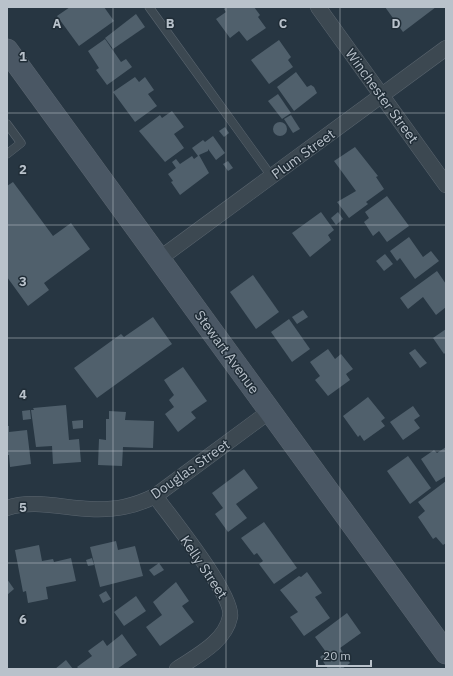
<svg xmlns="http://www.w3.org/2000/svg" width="453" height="676" viewBox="0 0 453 676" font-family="'IBM Plex Sans',sans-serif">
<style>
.building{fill:#50606c}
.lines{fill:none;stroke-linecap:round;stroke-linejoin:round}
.service-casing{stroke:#5a656f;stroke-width:9}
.minor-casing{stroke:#5a656f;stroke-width:16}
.secondary-casing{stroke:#5a656f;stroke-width:23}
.service{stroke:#3c4851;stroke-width:8}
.minor{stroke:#3c4851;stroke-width:15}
.secondary{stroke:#4a5764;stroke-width:22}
.grid{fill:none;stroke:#b9c2cb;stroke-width:1;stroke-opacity:0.55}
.labels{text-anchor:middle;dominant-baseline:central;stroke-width:3;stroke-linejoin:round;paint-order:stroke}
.street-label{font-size:14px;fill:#b9c2cb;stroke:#202d37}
.grid-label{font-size:13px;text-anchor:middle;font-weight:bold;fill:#b9c2cb;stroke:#202d37;stroke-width:3;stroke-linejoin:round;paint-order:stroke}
</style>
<rect width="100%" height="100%" fill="#273642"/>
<!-- building -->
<g class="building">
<polygon points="70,7 104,7 114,21 79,46 57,16"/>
<polygon points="226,7 254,7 260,15 258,17 266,28 247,41 239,31 230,38 216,19 226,12 224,9"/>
<polygon points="385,7 436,7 403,32"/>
<polygon points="136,14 145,27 113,49 105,38"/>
<polygon points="105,39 121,62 126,59 132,67 107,85 96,70 99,68 88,51"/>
<polygon points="279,40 291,57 288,60 293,67 269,84 251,60"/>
<polygon points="296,72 307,87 311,85 314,87 317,93 294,111 277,87"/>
<polygon points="135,77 139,82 145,77 154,90 148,94 157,106 135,122 113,92"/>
<polygon points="278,94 291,113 282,119 268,101"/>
<polygon points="172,111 184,127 174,134 184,148 165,162 139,131 160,115 162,118"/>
<polygon points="291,115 300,129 293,133 284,119"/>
<circle cx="280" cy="129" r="7"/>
<polygon points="225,127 229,133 224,137 219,131"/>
<polygon points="213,136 225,153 216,160 208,149 208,151 199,155 209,173 180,195 171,182 173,181 168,174 176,168 172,162 176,159 180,164 192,156 194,159 198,156 192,148 203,140 205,142"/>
<polygon points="355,147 378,176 376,177 384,189 366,202 368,204 349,218 337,202 356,191 334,161"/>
<polygon points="228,161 233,168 228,171 223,164"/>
<polygon points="13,182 53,236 71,223 90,249 44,283 49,290 28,306 7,277 8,259 7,257 7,186"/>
<polygon points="387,196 409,226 387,242 379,231 373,236 364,222 369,218 365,212"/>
<polygon points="321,212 334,230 328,235 331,240 310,257 292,233"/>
<polygon points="338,212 343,219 336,225 331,218"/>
<polygon points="409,237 423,257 431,251 439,261 415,279 400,258 397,261 390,251"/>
<polygon points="385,254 393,264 384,271 376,261"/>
<polygon points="437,271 446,284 446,307 436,315 423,297 408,309 400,298"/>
<polygon points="253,275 279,312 256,329 230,292"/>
<polygon points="303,310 308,317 297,324 292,317"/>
<polygon points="153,317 172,344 97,398 74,368 121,334 124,337"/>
<polygon points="289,319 310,349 292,362 271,332"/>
<polygon points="446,329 446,352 444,354 433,338"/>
<polygon points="328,349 335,359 341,354 353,369 346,374 350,380 328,396 315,380 320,376 310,362"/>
<polygon points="415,349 427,363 420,368 409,353"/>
<polygon points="183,367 207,401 191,412 196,418 178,432 165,414 174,407 169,400 174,395 164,380"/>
<polygon points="368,397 385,418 381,421 385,426 364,441 360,435 358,437 343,416"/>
<polygon points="66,405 69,440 79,439 81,462 53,464 52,446 36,447 31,410 34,410 33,408"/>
<polygon points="413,406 420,416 414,420 420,428 403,440 390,422"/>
<polygon points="30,410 31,419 23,420 22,411"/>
<polygon points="109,411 126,412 125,420 154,421 153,448 123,447 122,466 98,465 99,439 106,440 106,419 109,419"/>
<polygon points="83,420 83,428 73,429 72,421"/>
<polygon points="7,426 9,426 9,432 27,430 31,464 10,467 9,455 7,455"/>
<polygon points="446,447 446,476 436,482 421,459 434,450 437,453"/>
<polygon points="408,456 431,488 410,504 387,471"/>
<polygon points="244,469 258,488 236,504 247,518 228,532 215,514 223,508 212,493"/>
<polygon points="446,481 446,543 443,545 436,537 433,539 418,517 425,511 418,502"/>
<polygon points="264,522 297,568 274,584 259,564 263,561 257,553 254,555 241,538"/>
<polygon points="116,541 118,550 135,546 143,576 100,587 90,547"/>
<polygon points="39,545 42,561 53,559 54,562 71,558 76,581 46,587 48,599 28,603 26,591 23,592 15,550"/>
<polygon points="92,558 94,565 88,566 86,560"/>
<polygon points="159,563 164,570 154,576 149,570"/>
<polygon points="307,572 322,593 315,597 330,618 304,636 290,617 298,612 280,590 299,576 301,577"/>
<polygon points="7,579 14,589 7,595"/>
<polygon points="176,582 189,601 182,606 194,622 160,646 146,627 162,615 153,602"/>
<polygon points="106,591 111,599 103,603 99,595"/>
<polygon points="136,596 146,611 124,626 114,612"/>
<polygon points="347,613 361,633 340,648 350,663 342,669 328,669 320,657 326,652 315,637"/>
<polygon points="122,634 137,655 117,669 79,669 77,667 92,656 88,651 103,640 107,646"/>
<polygon points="66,660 73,669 55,669"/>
</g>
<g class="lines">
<!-- service casing -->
<g class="service-casing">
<g id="service">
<polyline points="149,7 272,177"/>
<polyline points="7,124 21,143 7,154"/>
</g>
</g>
<!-- minor casing -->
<g class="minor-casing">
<g id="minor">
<polyline points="318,7 446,185"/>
<polyline points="159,259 446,48"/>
<path d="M155,496C170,516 235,597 230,617C225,642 196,656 177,669"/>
<path d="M7,508C33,499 63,508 90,509C115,510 133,507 155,496L270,411"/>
</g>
</g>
<!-- secondary casing -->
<g class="secondary-casing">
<polyline id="secondary" points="7,50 446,653"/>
</g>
<!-- service -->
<use href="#service" class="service"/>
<!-- minor -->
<use href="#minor" class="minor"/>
<!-- secondary -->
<use href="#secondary" class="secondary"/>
</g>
<!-- grid -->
<path class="grid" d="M113,7V669M226,7V669M340,7V669M7,113H446M7,225H446M7,338H446M7,451H446M7,563H446"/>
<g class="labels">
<!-- street labels -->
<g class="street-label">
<text transform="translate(382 96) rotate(54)">Winchester Street</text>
<text transform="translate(303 154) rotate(-36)">Plum Street</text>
<text transform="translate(227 352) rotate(54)">Stewart Avenue</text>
<text transform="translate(190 469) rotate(-35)">Douglas Street</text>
<text transform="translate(204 567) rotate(56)">Kelly Street</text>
</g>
</g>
<g class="grid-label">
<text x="57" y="28">A</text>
<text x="170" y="28">B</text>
<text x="283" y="28">C</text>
<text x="396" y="28">D</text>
<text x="23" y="61">1</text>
<text x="23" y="174">2</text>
<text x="23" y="286">3</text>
<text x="23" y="399">4</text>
<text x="23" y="512">5</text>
<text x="23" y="624">6</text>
</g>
<!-- border -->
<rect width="453" height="676" fill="none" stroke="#b9c2cb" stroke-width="16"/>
<!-- scale -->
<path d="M317 660v6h54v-6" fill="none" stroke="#b9c2cb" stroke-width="2"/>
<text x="323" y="660" font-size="12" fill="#b9c2cb" stroke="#202d37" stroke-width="3" paint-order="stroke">20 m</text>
</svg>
